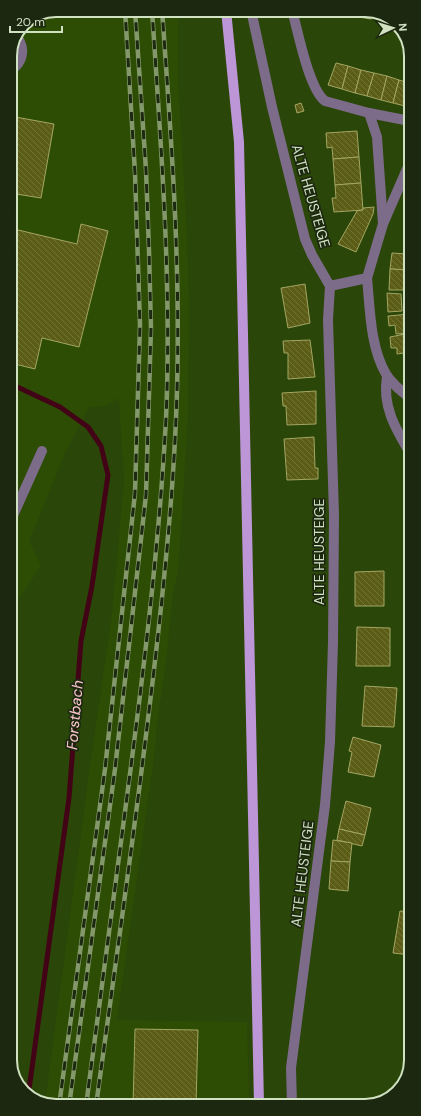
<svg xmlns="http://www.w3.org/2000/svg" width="421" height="1116" viewBox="0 0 421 1116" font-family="'DM Sans',sans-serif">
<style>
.built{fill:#2e4d04}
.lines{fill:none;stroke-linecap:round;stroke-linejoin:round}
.stream{stroke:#430316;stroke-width:5}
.building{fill:url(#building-back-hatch);stroke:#a2a662}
.minor{stroke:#7d6b8a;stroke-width:10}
.major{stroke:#bc96d6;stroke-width:10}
.rail-casing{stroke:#83996b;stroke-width:4.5}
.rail{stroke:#1c2810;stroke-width:3;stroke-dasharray:9;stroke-linecap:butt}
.labels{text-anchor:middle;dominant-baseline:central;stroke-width:3.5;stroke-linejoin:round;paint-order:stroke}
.street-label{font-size:14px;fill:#d1e2c3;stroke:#1c2810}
.water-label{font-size:15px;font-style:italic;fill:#fcc8ce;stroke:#1c2810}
.rim{fill:none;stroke:#d1e2c3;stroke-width:2}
</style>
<defs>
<pattern id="building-back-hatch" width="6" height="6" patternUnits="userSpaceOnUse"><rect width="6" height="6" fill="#5b5d16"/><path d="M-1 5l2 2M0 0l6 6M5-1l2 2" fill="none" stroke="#727436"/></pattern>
</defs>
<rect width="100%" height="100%" fill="#2b4609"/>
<!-- built -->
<polygon class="built" points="56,10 178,10 178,80 187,233 189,308 188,414 184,480 178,572 173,592 166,661 157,725 155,749 117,1020 247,1022 249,1105 52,1106 45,1103 91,759 112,615 124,480 119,398 106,406 89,407 66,451 29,541 41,566 17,601 11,617 10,53 24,23"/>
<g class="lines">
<!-- stream -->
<polyline class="stream" points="11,384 60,407 88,427 101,446 108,475 92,586 81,641 69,798 28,1097"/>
</g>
<!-- building -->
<g class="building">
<polygon points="315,10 341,10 340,14"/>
<polygon points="341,10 369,10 372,12 371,19 340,14"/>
<polygon points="384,16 393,20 397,24 382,21"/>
<polygon points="336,63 348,66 342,89 328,85"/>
<polygon points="348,66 361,70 355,93 342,89"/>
<polygon points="361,70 374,73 367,96 355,93"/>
<polygon points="374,73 387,76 381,100 367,96"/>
<polygon points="387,76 399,80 393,103 381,100"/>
<polygon points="399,80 409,83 409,107 393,103"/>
<polygon points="301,103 304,111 297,113 295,105"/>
<polygon points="10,116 54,124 41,198 10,193"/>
<polygon points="357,131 359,157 333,159 332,147 327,148 326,133"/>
<polygon points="359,157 361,183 335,185 333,159"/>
<polygon points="361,183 363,210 334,212 332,198 336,198 335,185"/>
<polygon points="374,207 373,214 356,252 338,244 357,211 363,210 363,208"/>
<polygon points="81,224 108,231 79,347 42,338 35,369 11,363 10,244 14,229 77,244"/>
<polygon points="407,247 410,247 410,270 390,269 392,253 407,254"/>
<polygon points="390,269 410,270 410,293 404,293 404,290 389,290"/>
<polygon points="305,284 310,323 288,328 281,288"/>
<polygon points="387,293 401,294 402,311 388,312"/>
<polygon points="410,314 410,333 396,334 395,325 389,326 388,316"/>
<polygon points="410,333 410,352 397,354 397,348 391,348 390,337"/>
<polygon points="310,340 315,377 288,379 288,353 284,353 283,341"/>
<polygon points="316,391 316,424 287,425 286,406 283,406 282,393"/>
<polygon points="314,437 315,468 318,468 318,479 287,480 284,439"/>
<polygon points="384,571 384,606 355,606 355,572"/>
<polygon points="357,627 390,628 390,666 356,666"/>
<polygon points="365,686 397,688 394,727 362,726"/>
<polygon points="353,737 381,745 374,777 348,772 352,752 349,751"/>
<polygon points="346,801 371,808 365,835 339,829"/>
<polygon points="339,829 365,835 362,846 337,840"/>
<polygon points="333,840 352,843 350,862 331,861"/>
<polygon points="331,861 350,862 348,891 329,889"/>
<polygon points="400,911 411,912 411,955 393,953"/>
<polygon points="135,1029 198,1030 196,1105 133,1106"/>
</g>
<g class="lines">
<!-- minor -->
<g class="minor">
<polyline points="251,10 272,107 305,239 312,255 330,286 328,320 334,515 333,642 330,742 325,805 291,1068 292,1105"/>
<path d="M292,10C298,32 309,89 325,101L369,113L377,137L383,224"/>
<path d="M10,71C23,63 26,49 17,37"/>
<polyline points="369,113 410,121"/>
<path d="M367,278C370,308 370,347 386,374C392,384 401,391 410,398"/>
<polyline points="330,286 367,278 383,224 410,162"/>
<path d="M387,376C382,406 395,428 410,453"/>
<polyline points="11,520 42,451"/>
</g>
<!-- major -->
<polyline class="major" points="226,10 239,142 259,1105"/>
<!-- rail casing -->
<g class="rail-casing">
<g id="rail">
<polyline points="59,1106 105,769 135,493 140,325 135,173 125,10"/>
<polyline points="69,1106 115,769 146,495 151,328 149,250 146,170 135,10"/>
<path d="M86,1106C99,1005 113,905 126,804C143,676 159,548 166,419C172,283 161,146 152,10"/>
<path d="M96,1106C114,974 133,843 149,711C161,614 172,516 176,419C182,282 172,146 162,10"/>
</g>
</g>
<!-- rail -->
<use href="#rail" class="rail"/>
</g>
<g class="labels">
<!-- street labels -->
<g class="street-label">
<text transform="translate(311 196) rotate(74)">ALTE HEUSTEIGE</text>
<text transform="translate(319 552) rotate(-90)">ALTE HEUSTEIGE</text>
<text transform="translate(302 874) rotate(-83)">ALTE HEUSTEIGE</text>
</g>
<!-- water labels -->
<g class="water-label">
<text transform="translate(75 715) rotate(-85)">Forstbach</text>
</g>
</g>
<!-- crop -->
<path d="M0 0H421V1116H0ZM56 17H365A39 39 0 0 1 404 56V1060A39 39 0 0 1 365 1099H56A39 39 0 0 1 17 1060V56A39 39 0 0 1 56 17Z" fill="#1c2810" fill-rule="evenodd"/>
<path class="rim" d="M56 17H365A39 39 0 0 1 404 56V1060A39 39 0 0 1 365 1099H56A39 39 0 0 1 17 1060V56A39 39 0 0 1 56 17Z"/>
<!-- north arrow -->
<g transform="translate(393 28) rotate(86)" stroke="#1c2810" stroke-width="3" paint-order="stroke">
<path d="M0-3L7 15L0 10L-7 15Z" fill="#d1e2c3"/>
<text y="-6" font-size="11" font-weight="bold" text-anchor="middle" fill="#d1e2c3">N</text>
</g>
<!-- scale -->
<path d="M10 26v6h52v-6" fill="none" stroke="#d1e2c3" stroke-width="2"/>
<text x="16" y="26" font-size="12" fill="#d1e2c3" stroke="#1c2810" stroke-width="3" paint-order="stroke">20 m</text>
</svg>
